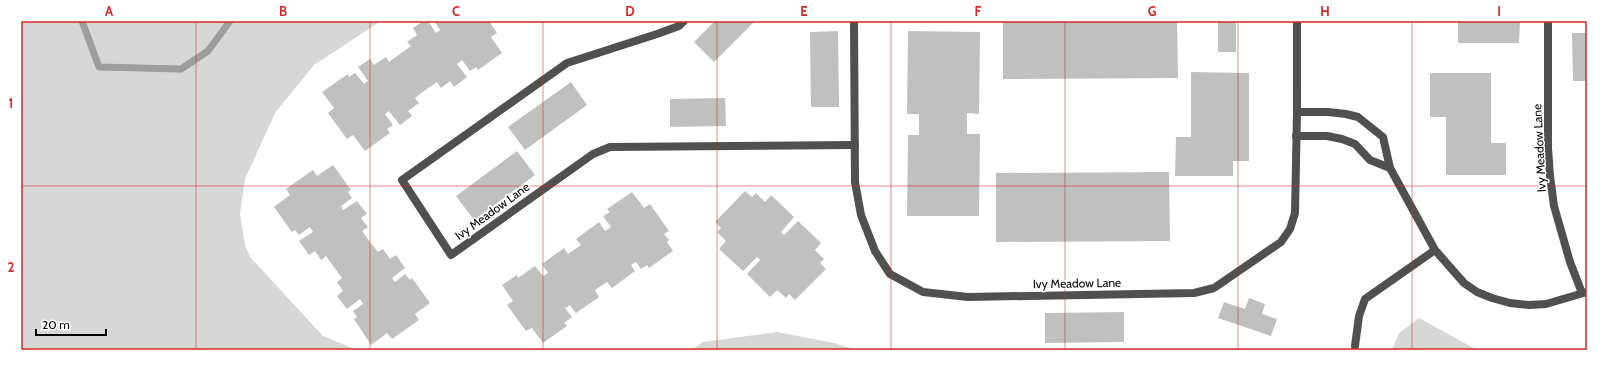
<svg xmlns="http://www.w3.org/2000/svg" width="1608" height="371" viewBox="0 0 1608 371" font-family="Cabin,sans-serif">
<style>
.green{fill:#d7d7d7}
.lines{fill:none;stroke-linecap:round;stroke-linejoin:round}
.stream{stroke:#9e9e9e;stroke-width:7}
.building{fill:#c0c0c0}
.lane{stroke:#505050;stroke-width:8}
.street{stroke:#505050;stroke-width:8}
.grid{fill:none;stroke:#d62828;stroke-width:1;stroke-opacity:0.55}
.labels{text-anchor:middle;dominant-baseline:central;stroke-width:3;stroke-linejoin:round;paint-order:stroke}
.street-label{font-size:12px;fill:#000;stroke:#fff}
.neatline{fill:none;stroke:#d62828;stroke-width:1.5}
.grid-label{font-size:13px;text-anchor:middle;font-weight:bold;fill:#d62828}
</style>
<rect width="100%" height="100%" fill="#fff"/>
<!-- green -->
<g class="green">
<polygon points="21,21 381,21 314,65 275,113 245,179 240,214 245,245 250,257 323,336 357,350 21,350"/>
<polygon points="1419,318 1477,350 1392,350 1399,333"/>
<polygon points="777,332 834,343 857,350 692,350 703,342"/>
</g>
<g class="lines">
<!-- stream -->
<polyline class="stream" points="82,21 99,67 181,69 208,51 230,21"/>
</g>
<!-- building -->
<g class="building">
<polygon points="423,21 428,21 436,33 440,30 434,21 489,21 497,33 491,37 502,53 478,70 476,67 470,71 462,60 457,64 467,77 454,87 450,81 441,88 437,82 424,91 415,98 419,103 408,111 412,116 400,125 389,111 385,114 393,125 387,129 390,133 365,151 353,135 347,139 328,113 334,108 322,92 348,74 349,77 355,73 364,84 368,81 358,67 370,59 374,65 386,57 389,62 411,46 407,42 417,35 413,28"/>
<polygon points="715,21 755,21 714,62 694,42"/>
<polygon points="1003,21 1177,21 1178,78 1003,79"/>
<rect x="1218" y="21" width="18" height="31"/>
<polygon points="1458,21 1520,21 1519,43 1458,43"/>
<polygon points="838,31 839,107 811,107 810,32"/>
<polygon points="908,31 980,32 979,114 967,113 967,134 980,134 979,216 907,216 908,135 919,135 919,114 907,114"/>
<polygon points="1572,33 1587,33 1587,81 1573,81"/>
<polygon points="1191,72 1249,73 1249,161 1233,161 1233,176 1175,176 1176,137 1191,137"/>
<polygon points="1430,73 1491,73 1491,143 1506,143 1506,175 1446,175 1446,117 1430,117"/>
<polygon points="571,82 587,105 525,150 508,127"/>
<polygon points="725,98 726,126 670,127 670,99"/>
<polygon points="517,151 535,175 474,220 456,196"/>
<polygon points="333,165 351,190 348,192 352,198 341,206 343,210 357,201 367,214 361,218 368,227 362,231 370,242 378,252 383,249 390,259 396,255 405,268 392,278 395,282 405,274 410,280 412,278 430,303 415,314 419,320 392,339 387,333 371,345 354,319 357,317 353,311 363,304 360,299 347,309 337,296 343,291 337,282 342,278 326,256 321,260 315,251 309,255 299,241 313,232 310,227 299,235 295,230 292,232 274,207 290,195 286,189 313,170 317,176"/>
<polygon points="1169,172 1170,241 996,242 996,173"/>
<polygon points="745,191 752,197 756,193 765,202 771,195 794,217 781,232 784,235 798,221 821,243 815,250 824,259 820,263 826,269 795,300 789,294 786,298 777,290 770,297 747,274 760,260 757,257 743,271 719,249 726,241 717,232 721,228 715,222"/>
<polygon points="632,192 644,208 650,204 669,231 664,234 669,240 667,242 673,251 649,268 647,265 641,269 636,262 631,265 635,271 612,288 607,282 595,290 599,297 576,313 570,305 565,308 572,317 564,323 567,326 543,343 532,328 526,331 507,305 513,301 502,285 517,275 518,278 535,266 543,276 548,273 542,264 564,248 568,254 581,245 576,239 599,222 605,231 611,227 603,216 610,212 607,209"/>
<polygon points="1249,298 1265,304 1262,314 1277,319 1271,336 1218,318 1224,302 1245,309"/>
<polygon points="1124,312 1124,342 1045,343 1045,313"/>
</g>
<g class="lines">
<!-- lane -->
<polyline class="lane" points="1355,346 1359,316 1365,299 1435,250"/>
<!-- street -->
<g class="street">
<polyline points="684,21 679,26 657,34 567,63 402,180 451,255 593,154 610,147 855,145"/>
<polyline points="854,21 855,182 861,215 875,251 890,274 923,292 968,297 1194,293 1214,288 1281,242 1290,229 1295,213 1297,112 1297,21"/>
<polyline points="1548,21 1548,148 1550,176 1554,206 1570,262 1582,293"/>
<polyline points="1297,112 1328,112 1346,114 1358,117 1383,137 1390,168 1435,250 1464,283 1477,292 1492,298 1510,303 1529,305 1546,304 1587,292"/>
<polyline points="1296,136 1327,136 1342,139 1355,144 1370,160 1390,168"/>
</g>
</g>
<!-- grid -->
<path class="grid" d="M196,21V350M370,21V350M543,21V350M717,21V350M891,21V350M1065,21V350M1238,21V350M1412,21V350M21,186H1587"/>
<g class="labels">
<!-- street labels -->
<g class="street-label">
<text transform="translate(1539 148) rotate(-93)">Ivy Meadow Lane</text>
<text transform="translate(492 211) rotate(-36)">Ivy Meadow Lane</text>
<text transform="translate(1077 283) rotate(-1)">Ivy Meadow Lane</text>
</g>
</g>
<!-- border -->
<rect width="1608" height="371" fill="none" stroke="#ffffff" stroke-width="44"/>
<!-- scale -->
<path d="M36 329v6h70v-6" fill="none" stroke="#000000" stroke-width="2"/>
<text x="42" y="329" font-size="12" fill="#000000" stroke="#ffffff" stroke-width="3" paint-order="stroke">20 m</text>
<rect x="22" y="22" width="1564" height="327" class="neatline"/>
<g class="grid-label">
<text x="109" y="16">A</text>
<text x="283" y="16">B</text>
<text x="456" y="16">C</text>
<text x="630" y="16">D</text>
<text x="804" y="16">E</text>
<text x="978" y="16">F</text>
<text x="1152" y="16">G</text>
<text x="1325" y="16">H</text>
<text x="1499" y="16">I</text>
<text x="11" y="108">1</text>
<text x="11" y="272">2</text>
</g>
</svg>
